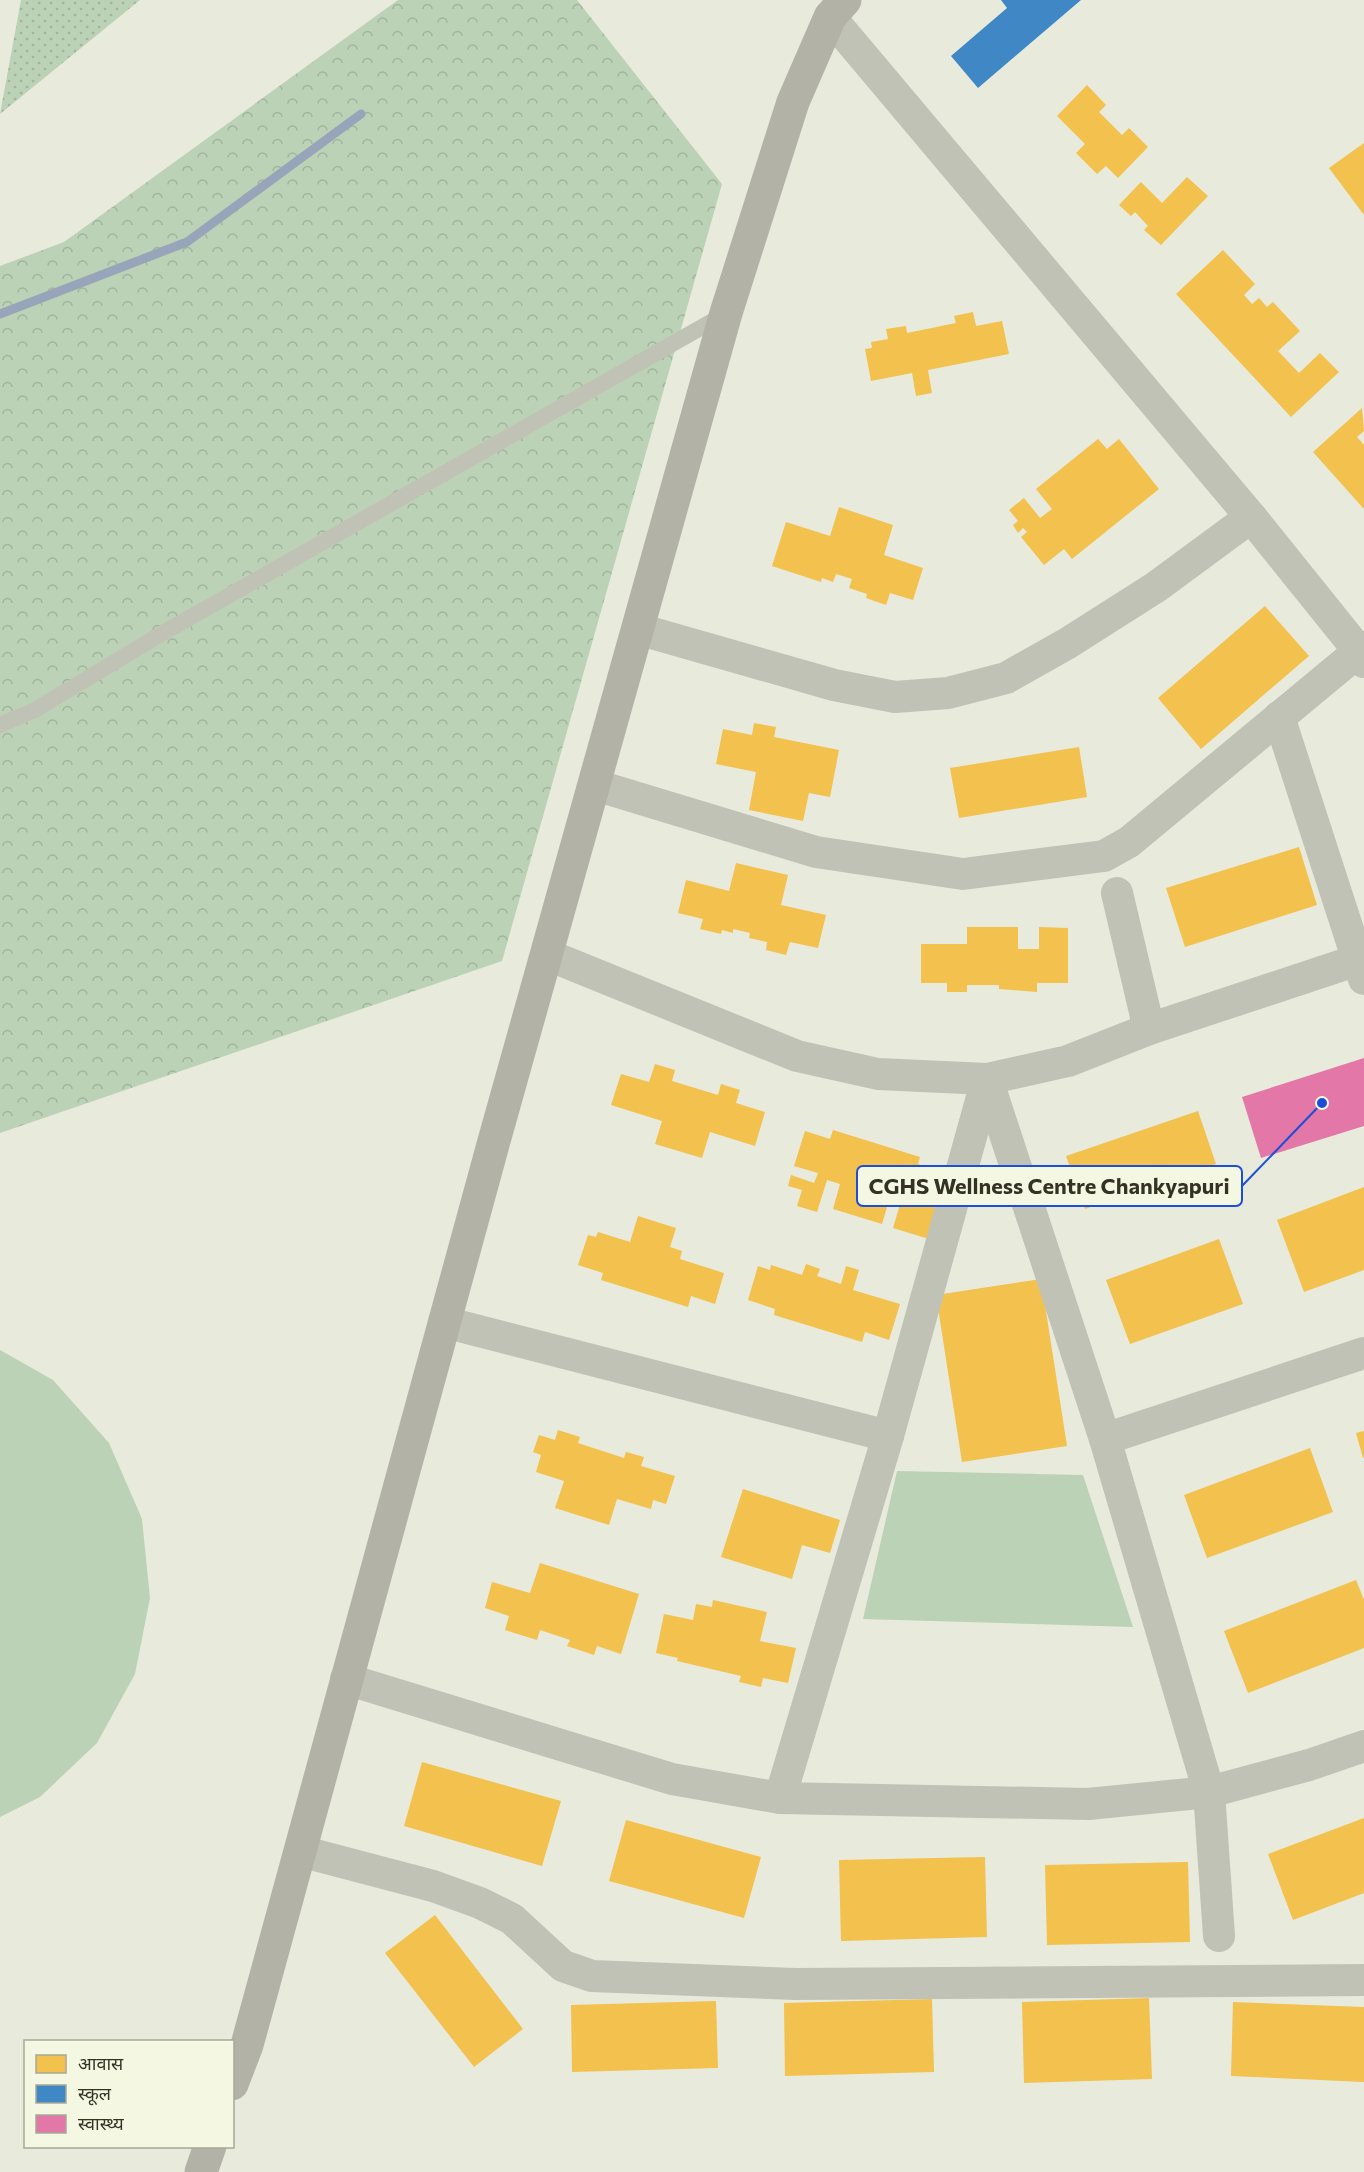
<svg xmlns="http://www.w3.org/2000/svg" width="1364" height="2172" viewBox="0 0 1364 2172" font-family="Commissioner,'Noto Sans Devanagari',sans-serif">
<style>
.grass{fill:url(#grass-dots)}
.forest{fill:url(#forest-crowns)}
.green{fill:#bbd2b6}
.homes{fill:#f2c14e}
.schools{fill:#3f88c5}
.health{fill:#e377a8}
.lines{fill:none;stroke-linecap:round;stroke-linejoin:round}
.stream{stroke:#98a4ba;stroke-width:9}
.lane{stroke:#c1c2b6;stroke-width:16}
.street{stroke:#c1c2b6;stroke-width:32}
.secondary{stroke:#b2b3a6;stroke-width:33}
.leader{fill:none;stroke:#1d4ed8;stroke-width:2}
.callout-dot{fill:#1d4ed8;stroke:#f4f8e2;stroke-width:2}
.callout{fill:#f4f8e2;stroke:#1d4ed8;stroke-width:2}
.callout-label{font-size:22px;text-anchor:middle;font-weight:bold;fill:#333225}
</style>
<defs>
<pattern id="grass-dots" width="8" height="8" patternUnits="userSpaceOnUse" patternTransform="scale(1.5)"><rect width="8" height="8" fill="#bbd2b6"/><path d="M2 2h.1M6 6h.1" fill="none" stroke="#a1b59c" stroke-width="1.8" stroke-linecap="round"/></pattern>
<pattern id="forest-crowns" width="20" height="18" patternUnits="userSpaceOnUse" patternTransform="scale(1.5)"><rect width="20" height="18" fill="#bbd2b6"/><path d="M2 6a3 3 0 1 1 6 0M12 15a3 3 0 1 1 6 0" fill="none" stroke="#a1b59c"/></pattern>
</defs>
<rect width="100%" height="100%" fill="#e8eadc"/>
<!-- grass -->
<polygon class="grass" points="21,0 140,0 0,114"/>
<!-- forest -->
<polygon class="forest" points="398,0 577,0 722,184 502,961 0,1133 0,266 64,242"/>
<!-- green -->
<g class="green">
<polygon points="0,1350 53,1380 109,1443 142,1519 150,1598 135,1674 97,1743 40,1797 0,1817"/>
<polygon points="897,1471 1083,1475 1133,1627 863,1619"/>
</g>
<!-- homes -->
<g class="homes">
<polygon points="1087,85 1106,105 1099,112 1122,135 1129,128 1148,147 1118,178 1106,166 1097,174 1076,153 1085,144 1057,116"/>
<polygon points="1364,143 1364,215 1329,168"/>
<polygon points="1187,177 1208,196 1161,245 1144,230 1148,226 1135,212 1131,216 1119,205 1141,182 1162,203"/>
<polygon points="1223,250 1255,284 1244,295 1252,304 1259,298 1267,307 1273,302 1300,331 1278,351 1299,373 1320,353 1339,372 1291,417 1176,294"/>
<polygon points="973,312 976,326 1002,321 1009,354 928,370 932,393 916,396 912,373 871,381 865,349 872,348 871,342 888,339 886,329 906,326 907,333 956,323 954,316"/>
<polygon points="1362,408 1364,431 1357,437 1364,445 1364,509 1313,452"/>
<polygon points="1098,439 1107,449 1119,439 1159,489 1072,559 1064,549 1044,565 1021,537 1027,532 1023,528 1018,533 1013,525 1018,521 1009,510 1024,498 1040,518 1052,509 1036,489"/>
<polygon points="839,507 893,525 884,555 923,568 913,600 890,593 886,605 866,598 867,594 849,588 852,579 836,574 833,582 822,578 821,582 772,566 786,522 830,536"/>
<polygon points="1265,606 1309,656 1201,749 1158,698"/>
<polygon points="754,723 776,727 774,737 839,750 830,797 809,793 803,821 749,810 756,772 716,764 723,729 752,735"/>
<polygon points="1079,747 1087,797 959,818 950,768"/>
<polygon points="1299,847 1317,905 1185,947 1166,888"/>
<polygon points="736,863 788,875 781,905 826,915 818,948 790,942 786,955 766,950 767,942 749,938 750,933 733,929 733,933 722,930 721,934 700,929 703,919 678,913 686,880 729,891"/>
<polygon points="967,927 1018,927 1018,949 1039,949 1039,927 1068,928 1068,983 1037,983 1037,992 999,989 999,985 967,985 967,992 947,992 947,983 921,983 921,944 967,944"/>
<polygon points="655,1064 675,1070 672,1081 718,1095 721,1084 740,1090 736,1103 765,1112 755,1146 710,1132 702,1158 655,1144 662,1121 611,1105 621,1074 649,1082"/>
<polygon points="1198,1111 1216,1164 1085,1209 1066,1156"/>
<polygon points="833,1130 920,1157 918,1164 949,1174 929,1239 893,1228 901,1201 890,1197 882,1224 833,1209 840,1184 827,1180 817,1212 797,1206 802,1190 788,1186 791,1175 814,1183 818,1173 794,1166 805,1131 830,1139"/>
<polygon points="1364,1187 1364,1270 1304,1292 1277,1220"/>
<polygon points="638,1216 676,1228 670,1247 682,1251 680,1259 724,1273 715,1304 691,1296 688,1307 601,1280 603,1273 578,1265 588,1235 596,1237 598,1232 630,1242"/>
<polygon points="1219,1239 1243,1304 1130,1344 1106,1280"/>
<polygon points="806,1264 820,1269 817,1276 841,1284 846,1266 859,1270 853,1290 900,1304 889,1340 865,1332 862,1342 774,1315 775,1309 748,1300 758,1266 770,1270 771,1265 802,1275"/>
<polygon points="1041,1279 1067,1446 962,1462 936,1295"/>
<polygon points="558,1430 580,1437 578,1443 624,1458 626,1452 644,1457 641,1466 675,1476 666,1504 653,1500 651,1509 617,1499 609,1525 555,1508 564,1481 536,1472 541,1455 533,1452 539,1435 555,1440"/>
<polygon points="1364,1431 1364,1458 1363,1458 1356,1433"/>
<polygon points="1310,1448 1333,1512 1207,1558 1184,1495"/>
<polygon points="743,1489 840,1520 830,1553 802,1545 792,1579 721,1557"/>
<polygon points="540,1563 639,1594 621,1654 597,1646 594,1655 567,1646 570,1640 540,1630 537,1640 505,1630 509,1616 485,1608 492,1582 530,1593"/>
<polygon points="1356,1580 1364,1600 1364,1648 1248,1693 1224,1631"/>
<polygon points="713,1600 767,1612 760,1641 796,1648 788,1683 763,1678 761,1687 739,1682 741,1676 677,1661 678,1658 656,1653 664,1614 693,1620 696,1604 712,1607"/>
<polygon points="422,1762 561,1801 542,1866 404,1826"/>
<polygon points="1364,1818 1364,1893 1293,1920 1268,1854"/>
<polygon points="626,1820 761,1857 744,1918 609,1881"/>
<polygon points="985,1857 987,1937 841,1941 839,1860"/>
<polygon points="1188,1862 1190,1942 1047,1945 1045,1865"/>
<polygon points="435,1915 523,2029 474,2067 385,1953"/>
<polygon points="1149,1998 1152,2079 1024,2083 1022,2002"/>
<polygon points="932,1999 934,2072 785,2076 784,2003"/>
<polygon points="716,2001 718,2068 572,2072 571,2005"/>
<polygon points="1233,2002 1364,2007 1364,2082 1231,2076"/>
</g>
<!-- schools -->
<polygon class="schools" points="1001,0 1081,0 978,88 951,56 1007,8"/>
<!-- health -->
<polygon class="health" points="1364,1058 1364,1126 1261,1158 1242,1097"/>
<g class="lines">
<!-- stream -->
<polyline class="stream" points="0,314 187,242 361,114"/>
<!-- lane -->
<polyline class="lane" points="0,725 35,710 161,634 725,314"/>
<!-- street -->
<g class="street">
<polyline points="830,17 1251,517 1358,650 1364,662"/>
<polyline points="638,629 834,685 895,697 948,693 1006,678 1068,643 1156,587 1251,517"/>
<polyline points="1279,717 1364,979"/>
<polyline points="595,785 816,852 963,874 1104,856 1129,842 1364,647"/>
<polyline points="1117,893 1149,1029"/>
<polyline points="548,955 797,1056 878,1074 987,1079 1068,1061 1149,1029 1364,958"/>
<polygon points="987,1079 1105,1439 1209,1792 1088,1804 780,1798 888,1436"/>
<polyline points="444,1322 888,1436"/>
<polyline points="1105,1439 1364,1353"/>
<polyline points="346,1679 672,1779 780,1798"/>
<polyline points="300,1851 433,1886 480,1903 512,1919 563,1966 592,1976 796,1984 1364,1980"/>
<polyline points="1219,1936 1209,1792 1309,1765 1364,1746"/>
</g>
<!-- secondary -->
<g class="secondary">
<polyline points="232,2084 247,2045 494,1141 726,313 793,102 830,17 845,0"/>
<polyline points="201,2172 210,2146"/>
</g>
</g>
<!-- callouts -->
<path class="leader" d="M1322 1103L1242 1186"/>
<circle class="callout-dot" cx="1322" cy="1103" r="6"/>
<rect class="callout" x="857" y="1166" width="385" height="40" rx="6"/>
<g class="callout-label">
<text x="1049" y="1194">CGHS Wellness Centre Chankyapuri</text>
</g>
<!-- legend -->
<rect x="24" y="2040" width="210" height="108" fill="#f4f8e2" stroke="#a7a996" stroke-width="1.5"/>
<rect x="36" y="2055" width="30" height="18" fill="#f2c14e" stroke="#a7a996" stroke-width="1.5"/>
<text x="78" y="2070" font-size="18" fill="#333225">आवास</text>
<rect x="36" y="2085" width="30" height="18" fill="#3f88c5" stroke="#a7a996" stroke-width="1.5"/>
<text x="78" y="2100" font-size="18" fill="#333225">स्कूल</text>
<rect x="36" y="2115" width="30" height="18" fill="#e377a8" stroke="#a7a996" stroke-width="1.5"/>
<text x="78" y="2130" font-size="18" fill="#333225">स्वास्थ्य</text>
</svg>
